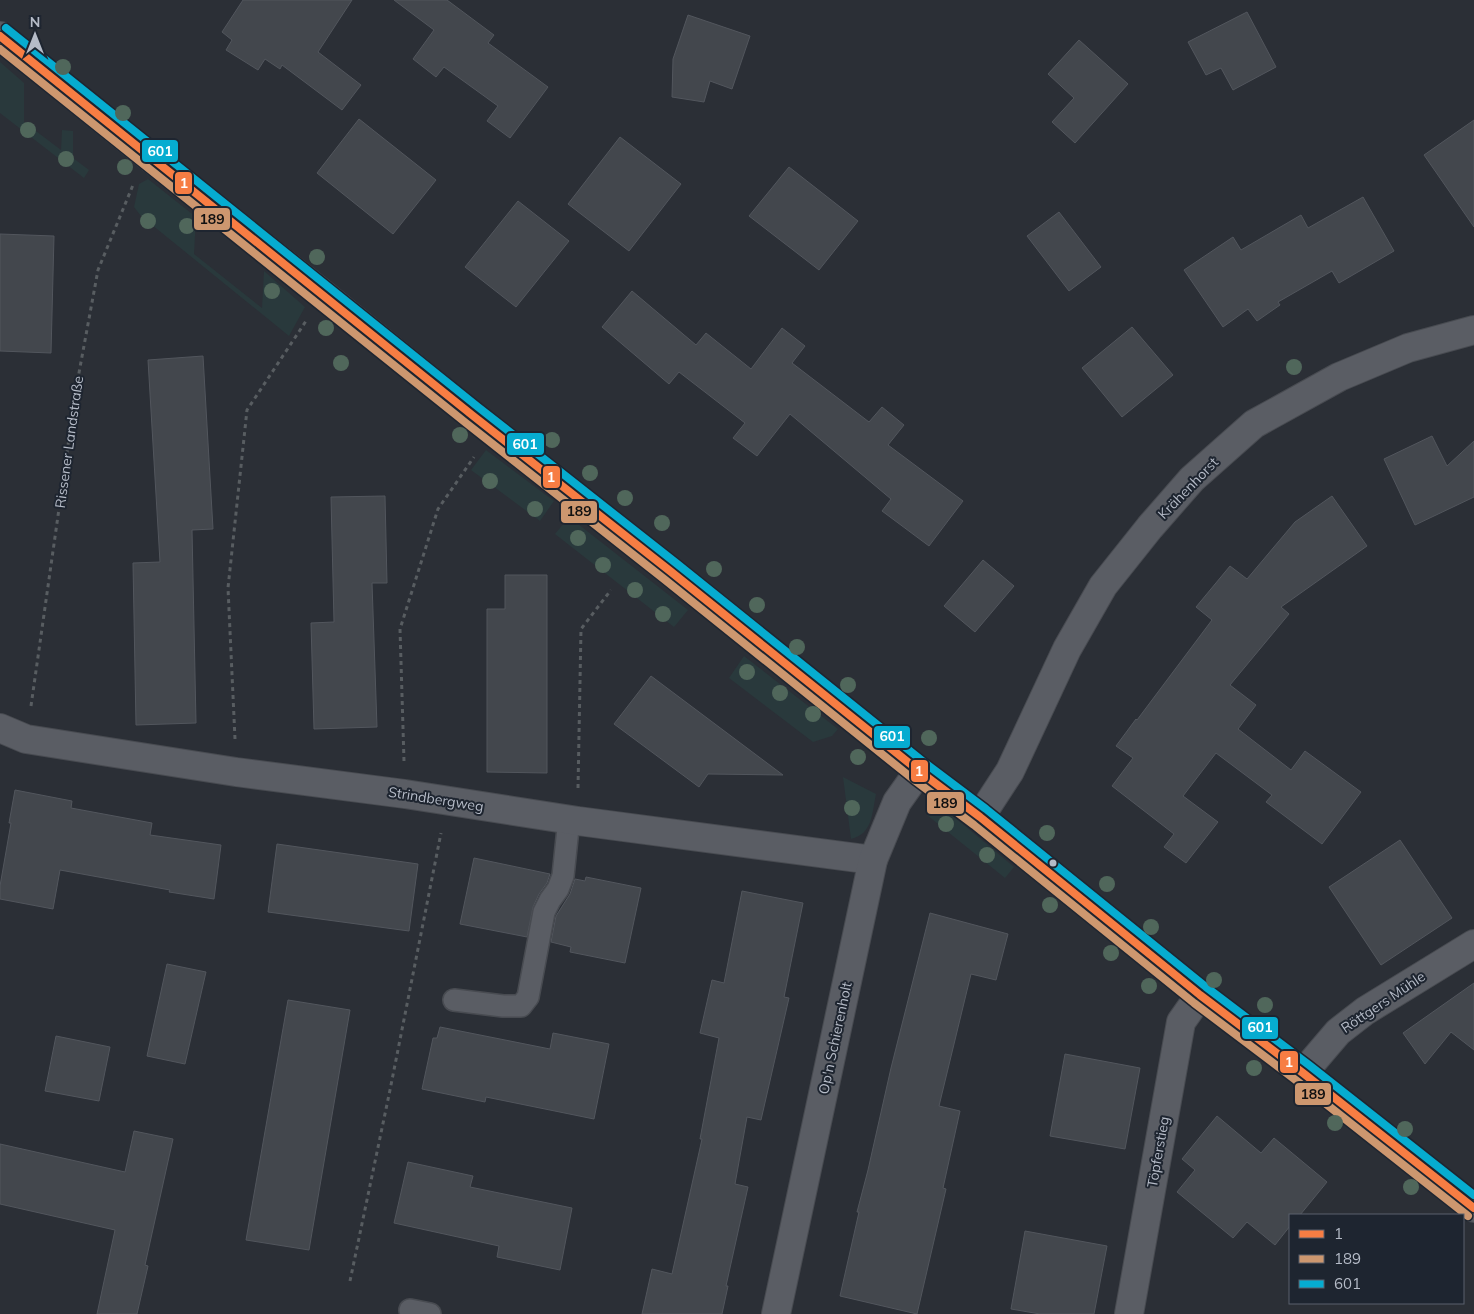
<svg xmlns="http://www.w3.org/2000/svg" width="1474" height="1314" viewBox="0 0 1474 1314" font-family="Mulish,sans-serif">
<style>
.green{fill:#29393c}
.building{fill:#43474d;stroke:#52565d}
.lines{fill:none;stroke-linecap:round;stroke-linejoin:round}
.lane-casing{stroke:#484b51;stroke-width:24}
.street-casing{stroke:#484b51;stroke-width:30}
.secondary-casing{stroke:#484b51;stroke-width:30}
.path{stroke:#585d61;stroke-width:3;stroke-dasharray:4 4;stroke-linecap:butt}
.lane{stroke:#5a5d64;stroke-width:21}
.street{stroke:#5a5d64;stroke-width:28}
.secondary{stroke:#595c62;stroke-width:28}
.bus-1-casing{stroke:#1e2530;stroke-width:11}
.bus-2-casing{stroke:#1e2530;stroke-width:11}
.bus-3-casing{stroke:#1e2530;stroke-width:11}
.bus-1{stroke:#f77d43;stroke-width:8}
.bus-2{stroke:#cd976f;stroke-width:8}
.bus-3{stroke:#06acd0;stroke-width:8}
.tree{fill:#50675b}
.bus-dot{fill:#b5bbc7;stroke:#1e2530;stroke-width:2}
.labels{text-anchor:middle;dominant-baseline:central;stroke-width:4;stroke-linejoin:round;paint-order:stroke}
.street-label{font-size:14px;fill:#b5bbc7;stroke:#1e2530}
.line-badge{stroke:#1e2530;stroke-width:2}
.badge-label{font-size:14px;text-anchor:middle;font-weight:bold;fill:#fff}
.pale-badge-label{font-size:14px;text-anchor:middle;font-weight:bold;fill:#111}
</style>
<rect width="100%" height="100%" fill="#2b2f36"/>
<!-- green -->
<g class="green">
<polygon points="0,62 24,83 24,122 61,150 62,130 73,131 73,158 89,170 84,178 0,113"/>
<polygon points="148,179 196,217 194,254 262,308 264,271 305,307 289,336 141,216 134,207 139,184"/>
<polygon points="486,450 554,501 540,521 471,470"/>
<polygon points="569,517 688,610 674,627 555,534"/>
<polygon points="744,656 838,729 832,736 813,742 729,678"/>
<path d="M843,777L876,794C872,812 873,834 851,839Z"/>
<polygon points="933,813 940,813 953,816 1014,867 1005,878 927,815"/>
</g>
<!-- building -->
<g class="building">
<polygon points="243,0 352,0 318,52 361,85 342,110 282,65 280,69 265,59 258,70 226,50 232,40 222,32"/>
<polygon points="394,0 447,0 494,35 488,43 548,87 510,138 487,121 498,106 444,67 436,77 413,59 434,30"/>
<polygon points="1247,12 1276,67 1233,90 1221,68 1206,75 1188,42"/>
<polygon points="688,15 750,36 732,89 710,81 704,102 672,97 673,59"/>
<polygon points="1079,40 1128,84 1075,143 1052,122 1074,98 1048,74"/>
<polygon points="359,119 436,180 393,234 317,173"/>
<polygon points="1474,120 1474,227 1424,155"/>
<polygon points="620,137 681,184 629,251 568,204"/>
<polygon points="789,167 858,221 819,270 749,216"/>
<polygon points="1363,197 1394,251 1339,283 1332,271 1278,302 1280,305 1257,321 1248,309 1223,327 1184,270 1233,237 1241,250 1301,215 1308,228"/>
<polygon points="518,201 569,241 516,307 465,267"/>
<polygon points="1059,212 1101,267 1069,291 1027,236"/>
<polygon points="0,234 54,236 51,353 0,351"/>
<polygon points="632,291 696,345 706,333 751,369 782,328 805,346 792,363 869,422 882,407 904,425 888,445 963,501 929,546 882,511 891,499 790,414 757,456 733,438 745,423 679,372 669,384 602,327"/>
<polygon points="1132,327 1173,375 1122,417 1082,368"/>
<polygon points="203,356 213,529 192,530 196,723 136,725 133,563 160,562 148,360"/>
<polygon points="1432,436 1447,466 1474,441 1474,497 1415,525 1384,459"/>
<polygon points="385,496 387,583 372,583 377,727 314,729 311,623 334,622 331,497"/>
<polygon points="1332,496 1367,546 1281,607 1289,614 1230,685 1256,705 1238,729 1291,770 1305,751 1361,792 1322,844 1266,802 1272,795 1216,753 1183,796 1218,822 1186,863 1164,847 1174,834 1112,786 1133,758 1116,746 1136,719 1137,720 1212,620 1196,607 1230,566 1247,579 1295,522"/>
<polygon points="983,560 1014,586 975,632 944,606"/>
<polygon points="505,575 547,575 547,773 487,772 487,609 505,609"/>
<polygon points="651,676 783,775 708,774 699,787 614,724"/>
<polygon points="15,790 72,801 71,808 152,823 150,835 221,845 214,899 169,892 170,890 60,870 53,909 0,899 0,886 11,823 9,823"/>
<polygon points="1400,840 1452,918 1381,965 1329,887"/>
<polygon points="277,844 418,864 409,931 268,912"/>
<polygon points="474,858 550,874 547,883 539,894 533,907 527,937 460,924"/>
<polygon points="586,877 641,888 625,963 570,952 571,947 551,942 556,916 570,894 575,879 585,881"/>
<polygon points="742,891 803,903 784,997 789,998 761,1120 747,1117 735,1184 748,1187 726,1286 728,1286 722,1314 642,1314 652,1269 672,1274 702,1139 700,1139 719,1038 700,1033 712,980 724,983"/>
<polygon points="930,913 1008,934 996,980 971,974 939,1106 960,1111 943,1188 946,1189 917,1314 840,1296 859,1212 857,1212 868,1170 891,1068"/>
<polygon points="167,964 206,972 185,1064 147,1056"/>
<polygon points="1474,983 1474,1050 1451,1032 1425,1064 1403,1033"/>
<polygon points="288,1000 350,1010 309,1250 246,1240"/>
<polygon points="440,1027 550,1049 553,1033 609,1044 594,1119 486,1097 485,1102 422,1089 433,1038 437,1038"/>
<polygon points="56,1036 110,1047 99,1101 45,1091"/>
<polygon points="1065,1054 1140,1068 1125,1149 1050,1136"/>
<polygon points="1217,1116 1261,1153 1274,1138 1327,1182 1300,1215 1290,1215 1290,1226 1275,1245 1247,1222 1233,1238 1177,1192 1195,1170 1182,1159"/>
<polygon points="134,1131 173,1139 145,1265 148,1266 137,1314 97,1314 115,1230 0,1204 0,1144 125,1172"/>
<polygon points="408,1162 473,1176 470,1187 572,1208 560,1270 497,1257 499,1246 394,1223"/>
<polygon points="1025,1231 1107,1246 1094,1314 1040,1314 1011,1309"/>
</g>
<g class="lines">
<!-- lane casing -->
<g class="lane-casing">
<g id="lane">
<polyline points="454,1000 503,1006 521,1006 528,997 544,912 550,900 558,889 563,876 569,819"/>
<polyline points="410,1310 430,1314"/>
</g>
</g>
<!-- street casing -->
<g class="street-casing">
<g id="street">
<polyline points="0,728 26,739 236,772 405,794 578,821 873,860"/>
<polyline points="980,817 1010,771 1067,649 1103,586 1150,527 1192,479 1254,424 1339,377 1408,348 1474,330"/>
<polyline points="1303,1073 1338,1032 1365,1011 1474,944"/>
<polyline points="776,1314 873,860 897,802 919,771"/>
<polyline points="1129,1314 1181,1022 1200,995"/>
</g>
</g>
<!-- secondary casing -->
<g class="secondary-casing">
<polyline id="secondary" points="0,36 146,154 324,295 472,415 670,571 919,771 980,817 1200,995 1303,1073 1474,1208"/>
</g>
<!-- path -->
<g class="path">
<polyline points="31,706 76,389 98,270 133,185"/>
<polyline points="235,739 228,588 247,410 306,321"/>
<polyline points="404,761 400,629 438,509 474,457"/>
<polyline points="578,788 581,629 611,590"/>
<polyline points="350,1281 390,1090 441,833"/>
</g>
<!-- lane -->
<use href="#lane" class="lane"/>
<!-- street -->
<use href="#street" class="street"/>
<!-- secondary -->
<use href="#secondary" class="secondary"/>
<!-- bus-1 casing -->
<g class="bus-1-casing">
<polyline id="bus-1" points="0,36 472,415 670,571 919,771 980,817 1200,995 1303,1073 1474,1208"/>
</g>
<!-- bus-2 casing -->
<g class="bus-2-casing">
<polyline id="bus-2" points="0,49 466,423 664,579 913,779 974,825 1194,1003 1297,1081 1468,1216"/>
</g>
<!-- bus-3 casing -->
<g class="bus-3-casing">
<polyline id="bus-3" points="6,28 478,407 676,563 925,763 986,809 1206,987 1309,1065 1474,1195"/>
</g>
<!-- bus-1 -->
<use href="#bus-1" class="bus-1"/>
<!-- bus-2 -->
<use href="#bus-2" class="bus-2"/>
<!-- bus-3 -->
<use href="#bus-3" class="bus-3"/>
</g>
<!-- trees -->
<g class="tree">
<circle cx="63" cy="67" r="8"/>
<circle cx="123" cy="113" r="8"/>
<circle cx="28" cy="130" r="8"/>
<circle cx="66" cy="159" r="8"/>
<circle cx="125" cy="167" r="8"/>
<circle cx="148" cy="221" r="8"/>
<circle cx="187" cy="226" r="8"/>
<circle cx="317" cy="257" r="8"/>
<circle cx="272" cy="291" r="8"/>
<circle cx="326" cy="328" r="8"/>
<circle cx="341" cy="363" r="8"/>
<circle cx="1294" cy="367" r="8"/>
<circle cx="460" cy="435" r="8"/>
<circle cx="552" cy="440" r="8"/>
<circle cx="590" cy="473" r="8"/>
<circle cx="490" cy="481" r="8"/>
<circle cx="625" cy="498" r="8"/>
<circle cx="535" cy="509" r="8"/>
<circle cx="662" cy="523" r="8"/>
<circle cx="578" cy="538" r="8"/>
<circle cx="603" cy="565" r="8"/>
<circle cx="714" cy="569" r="8"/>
<circle cx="635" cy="590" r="8"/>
<circle cx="757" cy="605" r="8"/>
<circle cx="663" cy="614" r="8"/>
<circle cx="797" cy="647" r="8"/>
<circle cx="747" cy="672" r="8"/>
<circle cx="848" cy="685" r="8"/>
<circle cx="780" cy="693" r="8"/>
<circle cx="813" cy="714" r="8"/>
<circle cx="929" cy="738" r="8"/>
<circle cx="858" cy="757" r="8"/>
<circle cx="852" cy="808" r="8"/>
<circle cx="946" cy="824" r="8"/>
<circle cx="1047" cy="833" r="8"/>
<circle cx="987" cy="855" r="8"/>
<circle cx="1107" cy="884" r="8"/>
<circle cx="1050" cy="905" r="8"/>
<circle cx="1151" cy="927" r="8"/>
<circle cx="1111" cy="953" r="8"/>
<circle cx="1214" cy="980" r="8"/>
<circle cx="1149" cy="986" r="8"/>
<circle cx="1265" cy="1005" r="8"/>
<circle cx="1254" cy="1068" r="8"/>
<circle cx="1335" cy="1123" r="8"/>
<circle cx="1405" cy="1129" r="8"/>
<circle cx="1411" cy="1187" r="8"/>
</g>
<!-- markers -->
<circle class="bus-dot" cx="1053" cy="863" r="4.5"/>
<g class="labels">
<!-- street labels -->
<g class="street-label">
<text transform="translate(69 442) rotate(-82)">Rissener Landstraße</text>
<text transform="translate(1188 488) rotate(-46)">Krähenhorst</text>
<text transform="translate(436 799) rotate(9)">Strindbergweg</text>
<text transform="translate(1383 1002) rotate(-34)">Röttgers Mühle</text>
<text transform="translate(835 1038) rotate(-78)">Op'n Schierenholt</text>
<text transform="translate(1158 1152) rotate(-80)">Töpferstieg</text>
</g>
</g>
<g class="line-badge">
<rect x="141" y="139" width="38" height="24" rx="5" fill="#06acd0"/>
<rect x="174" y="171" width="19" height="24" rx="5" fill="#f77d43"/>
<rect x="193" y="207" width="38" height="24" rx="5" fill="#cd976f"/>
<rect x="506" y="432" width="39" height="24" rx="5" fill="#06acd0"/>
<rect x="542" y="465" width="19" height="24" rx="5" fill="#f77d43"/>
<rect x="560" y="500" width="38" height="24" rx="5" fill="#cd976f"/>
<rect x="873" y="725" width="38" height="24" rx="5" fill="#06acd0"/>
<rect x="910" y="759" width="19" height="24" rx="5" fill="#f77d43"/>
<rect x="926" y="791" width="39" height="24" rx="5" fill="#cd976f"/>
<rect x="1241" y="1016" width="38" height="24" rx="5" fill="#06acd0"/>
<rect x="1279" y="1050" width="20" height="24" rx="5" fill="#f77d43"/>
<rect x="1294" y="1082" width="38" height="24" rx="5" fill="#cd976f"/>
</g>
<g class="badge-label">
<text x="160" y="156">601</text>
<text x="184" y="188">1</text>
<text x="525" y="449">601</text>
<text x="551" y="482">1</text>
<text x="892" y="741">601</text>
<text x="919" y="776">1</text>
<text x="1260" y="1032">601</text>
<text x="1289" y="1067">1</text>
</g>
<g class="pale-badge-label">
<text x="212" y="224">189</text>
<text x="579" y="516">189</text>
<text x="945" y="808">189</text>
<text x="1313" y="1099">189</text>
</g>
<!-- legend -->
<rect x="1289" y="1214" width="175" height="90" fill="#1e2530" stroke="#5a616c"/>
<rect x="1299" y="1230" width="25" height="8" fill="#f77d43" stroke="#5a616c"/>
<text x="1334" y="1239" font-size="15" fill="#b5bbc7">1</text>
<rect x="1299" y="1255" width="25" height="8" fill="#cd976f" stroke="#5a616c"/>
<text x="1334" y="1264" font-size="15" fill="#b5bbc7">189</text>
<rect x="1299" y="1280" width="25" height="8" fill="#06acd0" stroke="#5a616c"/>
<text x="1334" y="1289" font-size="15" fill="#b5bbc7">601</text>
<!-- north arrow -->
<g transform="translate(35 35)" stroke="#1e2530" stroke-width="4" paint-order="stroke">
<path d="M0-4L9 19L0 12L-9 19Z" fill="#b5bbc7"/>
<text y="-8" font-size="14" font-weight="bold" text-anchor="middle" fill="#b5bbc7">N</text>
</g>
</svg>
